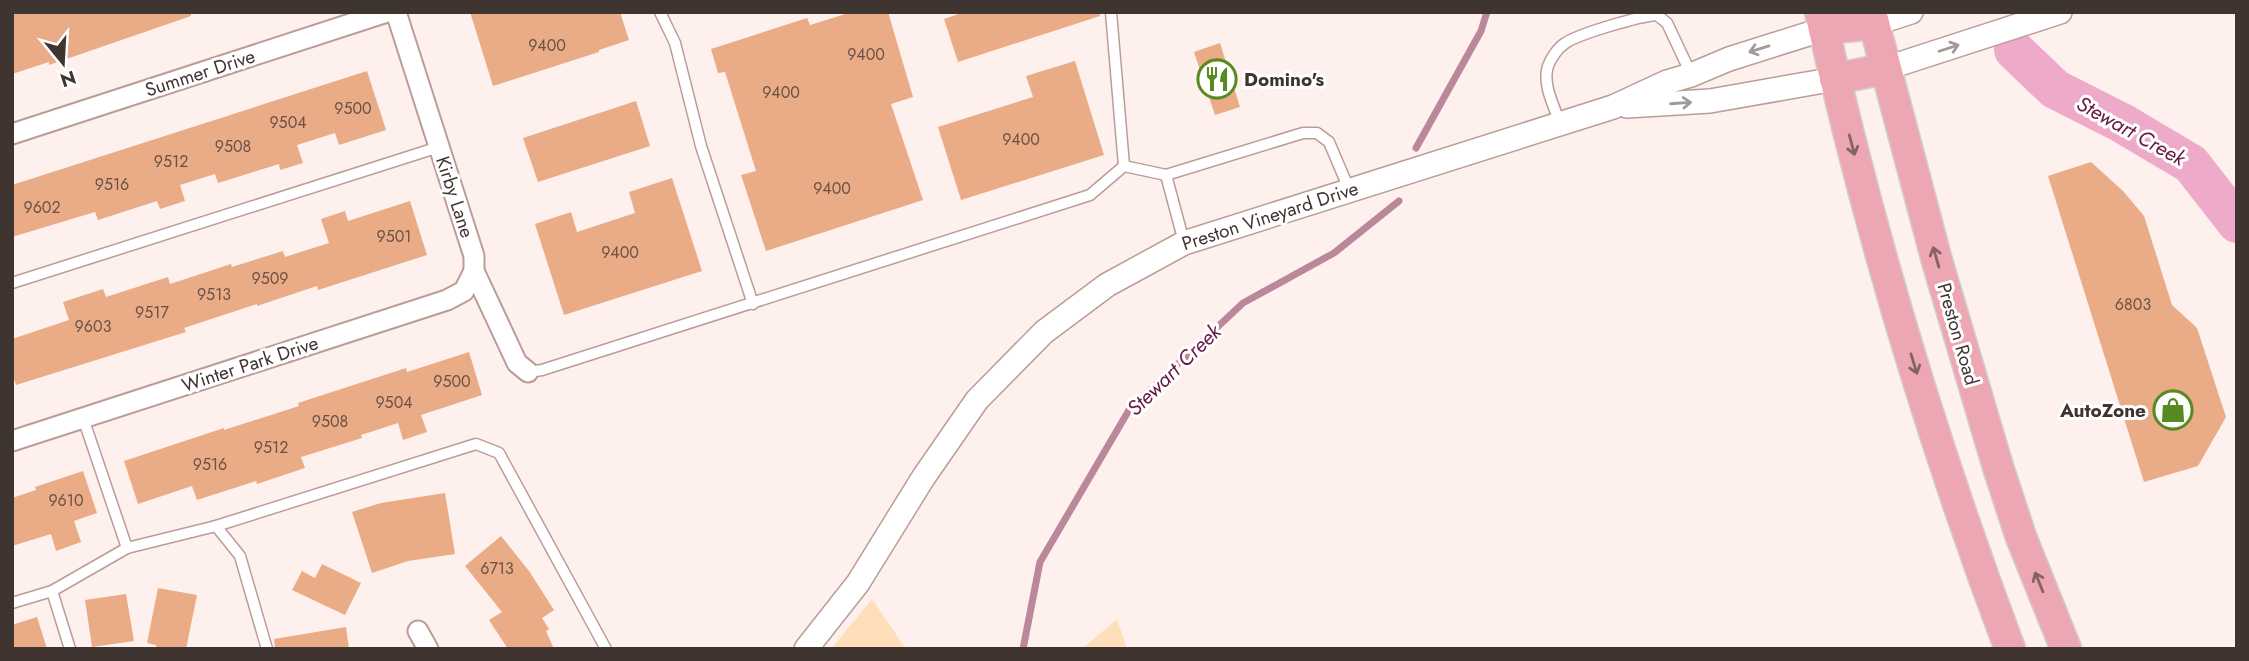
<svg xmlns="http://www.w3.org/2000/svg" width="2249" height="661" viewBox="0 0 2249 661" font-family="Jost,sans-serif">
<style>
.green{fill:#ffdfba}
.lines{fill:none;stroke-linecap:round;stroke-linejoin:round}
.stream{stroke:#ba879b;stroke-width:7}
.river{stroke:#eeaac9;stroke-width:40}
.building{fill:#eaab87}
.service-casing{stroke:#bc9c96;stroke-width:13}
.minor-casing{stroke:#bc9c96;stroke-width:23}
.tertiary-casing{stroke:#bc9c96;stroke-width:26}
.primary-casing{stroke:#d1cece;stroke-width:33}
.service{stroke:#fff;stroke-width:10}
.minor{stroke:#fff;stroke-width:19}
.tertiary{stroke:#fff;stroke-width:23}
.primary{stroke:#eda7b3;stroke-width:30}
.oneway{stroke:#a09a98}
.oneway2{stroke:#856265}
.labels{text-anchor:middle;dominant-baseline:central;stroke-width:6;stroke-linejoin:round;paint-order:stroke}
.number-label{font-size:16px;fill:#6a5246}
.street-label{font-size:19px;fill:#403431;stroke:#fff}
.poi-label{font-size:19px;font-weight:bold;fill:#403431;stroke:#fff;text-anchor:start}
.water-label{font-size:21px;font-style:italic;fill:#671a45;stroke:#fff}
</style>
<rect width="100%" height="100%" fill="#fdf0ed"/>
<!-- green -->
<g class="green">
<polygon points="872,599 906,649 831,649"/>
<polygon points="1117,619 1127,649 1082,649"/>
</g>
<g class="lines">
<!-- stream -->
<g class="stream">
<polyline points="1416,148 1481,31 1487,12"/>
<polyline points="1023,649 1040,562 1129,410 1243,303 1334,253 1399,201"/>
</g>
<!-- river -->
<polyline class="river" points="2014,50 2055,89 2122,123 2191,164 2237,223"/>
</g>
<!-- building -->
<g class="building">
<polygon points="12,12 191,12 191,16 49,65 49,62 12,74"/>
<polygon points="470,12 620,12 629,40 599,50 599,52 493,86"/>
<polygon points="852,12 888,12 913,97 891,104 923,200 766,251 741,175 756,171 725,72 718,73 711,49 807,18 810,25"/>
<polygon points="964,12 1099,12 1100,16 958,62 944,19"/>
<polygon points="1220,43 1240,107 1215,115 1194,52"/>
<polygon points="1075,61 1104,155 961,200 938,127 1033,97 1026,76"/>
<polygon points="367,71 386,130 339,145 335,133 297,145 303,163 280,170 279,164 218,183 215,174 180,185 185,201 160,209 157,201 98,220 95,212 12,237 12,185"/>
<polygon points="636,101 650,146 538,182 523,138"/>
<polygon points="2091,162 2123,191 2144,216 2172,305 2197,328 2226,417 2198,466 2144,482 2048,176"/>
<polygon points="672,178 702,271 564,315 535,224 571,212 577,232 635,213 629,192"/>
<polygon points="410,201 427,255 318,290 317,286 257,306 257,304 184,328 186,332 16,385 12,372 12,339 69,320 63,302 103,289 106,297 168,277 170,284 231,264 232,267 283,251 285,257 329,243 321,219 345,211 348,221"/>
<polygon points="469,352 482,395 421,415 427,432 403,440 398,423 361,435 362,438 301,457 305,468 257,484 256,481 197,500 192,486 138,504 124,461 224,428 224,430 299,406 298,403 406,368 407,372"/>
<polygon points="83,471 97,513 74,521 81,542 56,551 51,534 12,546 12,498 36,490 35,487"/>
<polygon points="445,493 455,554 408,561 372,573 352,512 381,503"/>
<polygon points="501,536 529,571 554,610 542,618 549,629 546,631 554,649 508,649 489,620 502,612 465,566"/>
<polygon points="322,564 361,583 345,615 292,590 302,571 315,578"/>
<polygon points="158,588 197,595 186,649 157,649 156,645 147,643"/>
<polygon points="126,594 134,641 92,647 85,600"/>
<polygon points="37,617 47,649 12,649 12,625"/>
<polygon points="346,627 349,649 275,649 274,639"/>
</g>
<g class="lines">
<!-- service casing -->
<g class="service-casing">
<g id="service">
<polyline points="660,12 675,43 701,146 753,304"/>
<polyline points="1111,12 1124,166"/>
<path d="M1560,123C1554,106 1542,84 1548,66C1551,58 1558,48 1564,44C1577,34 1640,16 1657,15L1667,23L1691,74"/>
<polyline points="1166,175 1184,242"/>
<polyline points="12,283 439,147"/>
<polyline points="528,372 542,370 1090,195 1124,166 1166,175 1303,133 1317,133 1329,142 1349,189"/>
<polyline points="83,418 127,548 216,526 240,556 267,649"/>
<polyline points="216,526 476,444 499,453 606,649"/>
<polyline points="12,603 52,591"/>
<polyline points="70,649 52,591 127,548"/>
</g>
</g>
<!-- minor casing -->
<g class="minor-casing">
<g id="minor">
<polyline points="396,12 474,256 474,271 517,363 528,372"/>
<polyline points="12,134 387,12"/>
<polyline points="12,441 447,300 464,291 474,271"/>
<polyline points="418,631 428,649"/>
</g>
</g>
<!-- tertiary casing -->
<g class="tertiary-casing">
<g id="tertiary">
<polyline points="1874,24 1911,12"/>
<polyline points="1884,69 2060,12"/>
<polyline points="1627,106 1710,101 1835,79"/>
<polyline points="806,649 858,583 923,478 977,400 1044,332 1107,285 1184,243 1613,107 1667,82 1691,75 1729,59 1824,29"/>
</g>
</g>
<!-- primary casing -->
<g class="primary-casing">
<g id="primary">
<path d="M1820,12C1868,228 1932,442 2010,649"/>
<polyline points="1871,12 1937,261 1998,467 2021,537 2066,649"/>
<polyline points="1824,29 1874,24"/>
<polyline points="1835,79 1884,69"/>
</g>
</g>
<!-- service -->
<use href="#service" class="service"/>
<!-- minor -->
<use href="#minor" class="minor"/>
<!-- tertiary -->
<use href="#tertiary" class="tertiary"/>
<!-- primary -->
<use href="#primary" class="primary"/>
</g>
<!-- one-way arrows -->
<defs><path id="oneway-shaft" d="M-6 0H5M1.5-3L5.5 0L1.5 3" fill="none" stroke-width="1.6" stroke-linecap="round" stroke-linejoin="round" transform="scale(1.75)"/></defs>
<g class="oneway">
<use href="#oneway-shaft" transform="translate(1949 48) rotate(-18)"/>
<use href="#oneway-shaft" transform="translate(1759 49) rotate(163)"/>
<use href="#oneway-shaft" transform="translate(1681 103) rotate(-4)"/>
</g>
<g class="oneway2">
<use href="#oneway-shaft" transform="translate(1852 145) rotate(75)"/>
<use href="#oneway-shaft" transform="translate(1936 257) rotate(-106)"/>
<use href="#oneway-shaft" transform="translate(1914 364) rotate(73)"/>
<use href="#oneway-shaft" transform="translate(2039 582) rotate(-112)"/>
</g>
<!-- icons -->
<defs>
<g id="restaurant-ring" transform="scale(2.0125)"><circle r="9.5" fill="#fff" stroke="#578a20" stroke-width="1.5"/><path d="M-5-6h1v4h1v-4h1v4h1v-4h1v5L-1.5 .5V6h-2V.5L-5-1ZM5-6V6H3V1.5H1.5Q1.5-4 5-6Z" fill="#578a20"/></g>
<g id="shop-ring" transform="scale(2.0125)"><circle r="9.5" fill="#fff" stroke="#578a20" stroke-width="1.5"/><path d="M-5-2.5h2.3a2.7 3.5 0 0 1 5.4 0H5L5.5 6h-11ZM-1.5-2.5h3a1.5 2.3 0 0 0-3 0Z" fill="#578a20"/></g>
</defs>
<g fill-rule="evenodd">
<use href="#restaurant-ring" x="1217" y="79"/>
<use href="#shop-ring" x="2173" y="410"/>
</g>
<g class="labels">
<!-- number labels -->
<g class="number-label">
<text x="547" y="45">9400</text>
<text x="866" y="54">9400</text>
<text x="781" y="92">9400</text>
<text x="353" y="108">9500</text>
<text x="288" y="122">9504</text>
<text x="1021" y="139">9400</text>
<text x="233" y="146">9508</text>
<text x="171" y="161">9512</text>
<text x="112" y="184">9516</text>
<text x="832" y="188">9400</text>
<text x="42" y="207">9602</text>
<text x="394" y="236">9501</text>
<text x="620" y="252">9400</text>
<text x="270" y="278">9509</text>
<text x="214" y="294">9513</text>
<text x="2133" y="304">6803</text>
<text x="152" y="312">9517</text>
<text x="93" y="326">9603</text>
<text x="452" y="381">9500</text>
<text x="394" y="402">9504</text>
<text x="330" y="421">9508</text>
<text x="271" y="447">9512</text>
<text x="210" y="464">9516</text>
<text x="66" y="500">9610</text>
<text x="497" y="568">6713</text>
</g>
<!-- street labels -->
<g class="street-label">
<text transform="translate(200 73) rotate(-18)">Summer Drive</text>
<text transform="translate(455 197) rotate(72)">Kirby Lane</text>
<text transform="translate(1270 216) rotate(-18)">Preston Vineyard Drive</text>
<text transform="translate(1958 334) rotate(74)">Preston Road</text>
<text transform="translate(250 364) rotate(-18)">Winter Park Drive</text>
</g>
<!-- poi labels -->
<g class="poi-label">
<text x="1244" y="79">Domino's</text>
<text x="2146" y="410" text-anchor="end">AutoZone</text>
</g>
<!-- water labels -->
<g class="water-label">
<text transform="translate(2131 131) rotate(29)">Stewart Creek</text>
<text transform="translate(1174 370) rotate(-44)">Stewart Creek</text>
</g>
</g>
<!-- border -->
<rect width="2249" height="661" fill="none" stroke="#403431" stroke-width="28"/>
<!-- north arrow -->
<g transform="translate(63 63) rotate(162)" stroke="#ffffff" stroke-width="5" paint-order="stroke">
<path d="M0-5L12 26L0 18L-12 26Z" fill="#403431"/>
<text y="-10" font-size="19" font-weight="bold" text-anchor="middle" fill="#403431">N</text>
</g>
</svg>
